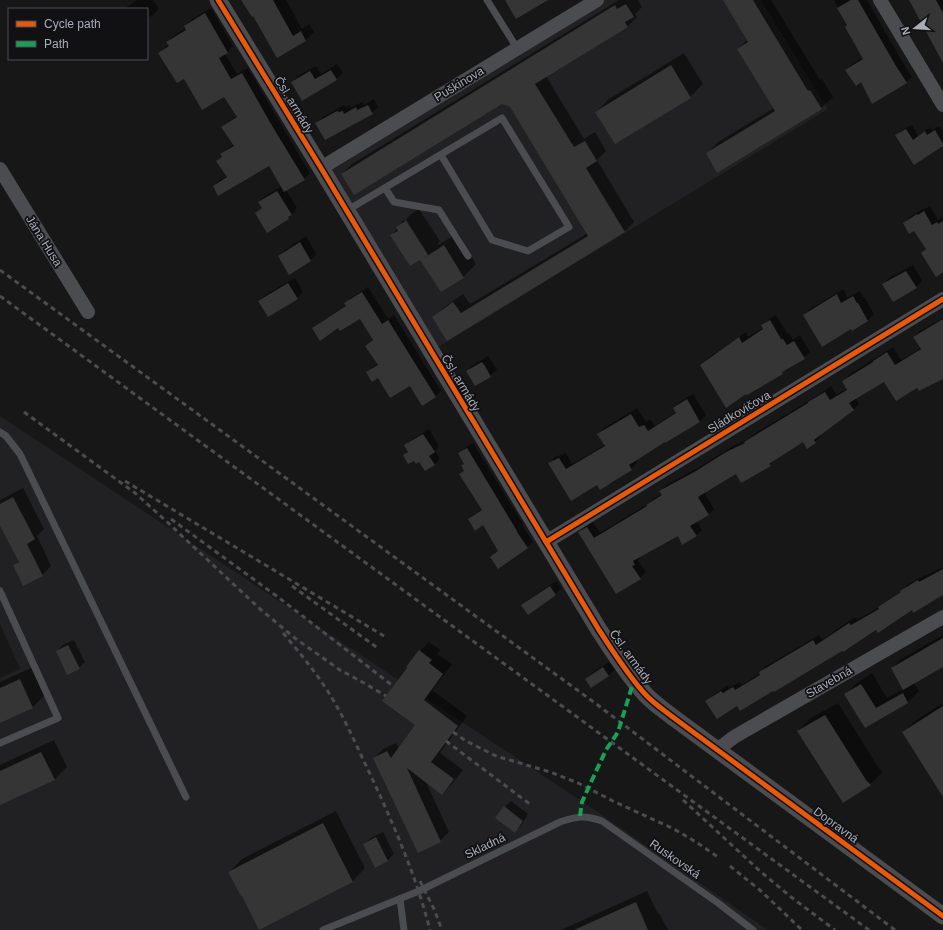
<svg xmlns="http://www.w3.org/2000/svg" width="943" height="930" viewBox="0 0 943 930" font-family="Arial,sans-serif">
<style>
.built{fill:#212123}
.shadow{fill:#0007}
.building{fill:#353536}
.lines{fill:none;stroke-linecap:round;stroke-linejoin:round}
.service{stroke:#4b4c50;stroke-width:7}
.minor{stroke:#4b4c50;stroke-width:14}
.tertiary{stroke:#4b4c50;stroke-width:17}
.rail{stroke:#4b4c4f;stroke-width:3;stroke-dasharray:5 4;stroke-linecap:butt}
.quiet{stroke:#1a9f57;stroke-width:4;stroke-dasharray:8 4;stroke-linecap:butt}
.cycleway-casing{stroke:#111113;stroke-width:8}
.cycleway{stroke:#e8590c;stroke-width:5}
.labels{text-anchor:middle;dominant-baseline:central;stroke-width:3.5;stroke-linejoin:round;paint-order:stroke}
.street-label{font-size:12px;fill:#a8adb8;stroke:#111113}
</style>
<rect width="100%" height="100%" fill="#171717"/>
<!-- built -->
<g class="built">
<polygon points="597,0 761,0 828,109 430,352 321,168"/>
<polygon points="0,416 586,804 768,930 0,930 0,678 20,669 0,624"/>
</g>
<!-- shadow -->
<g class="shadow">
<polygon points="137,0 153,0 159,9 153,15 147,18 147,9 124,9"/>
<polygon points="242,0 286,0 302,29 309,24 314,32 306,40 277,57 254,15"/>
<polygon points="619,0 638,0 642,7 635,14 637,17 628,26 546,76 584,139 595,132 606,151 597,160 634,222 625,231 447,339 434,317 443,308 463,294 470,304 588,233 510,107 501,103 342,174 352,164"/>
<polygon points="724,0 771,0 820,80 822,79 833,97 821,108 707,154 718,142 774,108 738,49 747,40"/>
<polygon points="834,0 867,0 902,61 912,77 906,82 862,81 846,70 852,64 864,57 848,25"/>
<polygon points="909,0 943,0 943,51"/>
<polygon points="211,8 233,46 225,54 237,74 248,68 277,118 310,173 304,179 286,190 297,208 294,211 295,212 289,218 268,231 257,213 263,207 259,202 265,196 282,186 270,164 214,186 220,180 227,176 217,161 222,156 221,155 227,149 234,145 223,127 229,121 237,116 225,96 185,78 159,53 169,44 167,42 173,36 186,28 185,26 191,20"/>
<polygon points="684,53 703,84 690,97 596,112 609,99"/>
<polygon points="337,64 343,73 336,79 292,82 298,76 316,66 321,74"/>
<polygon points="374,99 378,107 372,113 317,123 323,117 344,105 346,107 349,105 350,108 362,102 364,105"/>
<polygon points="912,125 918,136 930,127 932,130 940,126 943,131 943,145 914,163 897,135 902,130"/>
<polygon points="930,206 938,220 943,217 943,271 922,253 926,248 914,230 904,223 910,217 923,209 924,210"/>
<polygon points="419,209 440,241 437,245 438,245 458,233 476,264 463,277 421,258 392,235 398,228 398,227 404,220 425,253 427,253 406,219 411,214"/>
<polygon points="306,236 316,254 310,261 279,256 285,250"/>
<polygon points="913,265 922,281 916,287 883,284 889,278"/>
<polygon points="295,278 303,292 297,299 259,301 265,295"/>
<polygon points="368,287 388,319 394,315 441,391 435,397 410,384 378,377 368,373 373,367 378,364 366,346 373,339 360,317 338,327 313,329 319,323 347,305 346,303 351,298"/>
<polygon points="844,289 847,298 860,291 863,297 864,297 874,314 868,320 852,330 851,328 804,315 810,309"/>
<polygon points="776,315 788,334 789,333 793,340 800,335 810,352 804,358 786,368 782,373 701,365 707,359 746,332 748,337 763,328 762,326 768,320"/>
<polygon points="943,318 943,378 917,387 884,381 856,398 859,404 853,410 820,435 821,436 815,442 803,441 776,459 770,465 741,482 736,472 704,492 714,509 709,514 697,521 702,530 696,536 678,535 639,557 640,558 638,561 646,572 640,578 579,533 585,527 593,522 600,533 649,503 653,499 662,494 661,491 666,485 703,465 733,446 749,439 751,436 812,399 831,386 836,395 848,388 843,381 849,375 893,347 901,360 921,348 914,337 920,331"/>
<polygon points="488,356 491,361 492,361 497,370 490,376 467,371 473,365"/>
<polygon points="693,394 706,415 700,421 635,460 637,463 631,469 597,484 549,463 555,457 566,453 572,464 605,445 598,434 604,428 637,408 646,422 650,419 655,426 676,412 674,409 680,402"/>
<polygon points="429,429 439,446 435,451 440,459 435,464 414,459 404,455 408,451 405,446 411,440"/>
<polygon points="473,443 523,524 522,525 533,542 527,547 491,557 499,550 483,524 469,519 475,514 483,509 460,474 465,470 462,465 464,463 459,454 465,448"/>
<polygon points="23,488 44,529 37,536 51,566 42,575 14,565 19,561 0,524 0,500"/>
<polygon points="943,567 943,594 912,609 843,650 773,689 737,704 707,701 713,695 728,685 729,688 740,682 742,685 761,673 760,672 766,666 819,635 822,640 855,617 857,620 881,606 886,602 903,590 907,585 925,575 925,576"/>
<polygon points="556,581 562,588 555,594 528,613 523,605 529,599"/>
<polygon points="943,635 943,666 914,683 919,691 908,702 866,727 846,694 857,683 872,673 887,698 903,689 892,668 901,659"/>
<polygon points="74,640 85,662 79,668 57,651 63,645"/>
<polygon points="429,642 440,650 437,654 452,664 432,690 467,716 440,753 463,770 451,785 442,794 426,782 449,832 440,841 374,758 383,749 396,743 399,748 416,725 420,651"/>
<polygon points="609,662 615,669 609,675 591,687 586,679 592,673"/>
<polygon points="33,667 45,695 33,707 0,722 0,682"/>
<polygon points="838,703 878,767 883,772 870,784 844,801 798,731 811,718"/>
<polygon points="943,703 943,795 903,732 915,721"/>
<polygon points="54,740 67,767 54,780 0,804 0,765"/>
<polygon points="511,801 528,814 521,826 514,832 505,807"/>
<polygon points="336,811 365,868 353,881 259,929 242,894 229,872 242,859"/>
<polygon points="383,832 394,854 388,860 376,867 364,844 371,838"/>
<polygon points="647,891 658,914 659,913 668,930 561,930"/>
</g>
<!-- building -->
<g class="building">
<polygon points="241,0 273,0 293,36 301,31 306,41 277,58 253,16 252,17"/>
<polygon points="505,0 548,0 516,19"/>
<polygon points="723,0 753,0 808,91 810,90 822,109 717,173 706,153 775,111 737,49 748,42"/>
<polygon points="851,0 858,0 896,66 907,83 872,104 861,82 856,86 845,70 863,59 845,27 847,25 837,8"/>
<polygon points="909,0 936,0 943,13 943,63"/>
<polygon points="626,4 634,17 625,22 628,27 535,84 574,147 585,141 597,161 586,168 625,232 447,341 432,317 453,302 461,313 588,236 510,107 502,104 354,195 341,174 615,5 617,9"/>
<polygon points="205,13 228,53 219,58 231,79 242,73 271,124 305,180 284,192 269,166 218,196 213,186 227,177 216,161 222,157 220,154 234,146 221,127 237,117 224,97 202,110 184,79 177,83 158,53 169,46 166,42 186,30 184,26"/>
<polygon points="671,65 691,98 615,144 595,112"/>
<polygon points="331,70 337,80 302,101 291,82 310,71 315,79"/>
<polygon points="368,105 373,114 325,140 315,123 337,111 339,112 343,111 344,114 356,107 357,110"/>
<polygon points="906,129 913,140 925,131 927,135 935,130 943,144 943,146 914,165 895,135"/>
<polygon points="277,191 292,215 288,217 289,219 267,233 255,213 262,208 258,202"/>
<polygon points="924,211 932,225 937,222 938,224 943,221 943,272 936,277 921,253 926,249 914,231 909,234 903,223 917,214 918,215"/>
<polygon points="406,221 428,255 424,258 444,245 464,278 441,292 420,260 410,266 390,235 398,231 396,227"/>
<polygon points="300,242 311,261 289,275 278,256"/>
<polygon points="906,271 917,288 893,302 882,284"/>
<polygon points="288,283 298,299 268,317 258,301"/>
<polygon points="362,292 382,324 388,320 436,397 422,406 410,386 390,398 378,378 372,382 366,372 378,365 365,346 373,340 360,319 340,331 338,328 320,341 312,328 346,306 344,303"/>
<polygon points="837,294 841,303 853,296 857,303 858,303 868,321 852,331 851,329 822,347 803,315"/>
<polygon points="943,319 943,379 919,391 917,388 896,401 884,382 849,403 854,410 814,440 816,443 807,449 803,442 769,464 771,466 741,483 736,474 698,497 709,515 690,526 697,536 682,545 678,536 633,561 635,565 632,566 641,579 616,594 578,532 587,527 594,538 647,506 646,505 662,495 659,491 696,471 726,452 745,443 744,442 808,403 808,402 825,392 830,400 847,390 842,381 873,362 873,361 887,352 895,365 921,349 913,337"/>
<polygon points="770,320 781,339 783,339 787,345 794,341 805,359 782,372 783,374 766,384 747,395 746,394 726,408 700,365 739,337 742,343 763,329 761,325"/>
<polygon points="482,362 485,366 491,377 475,386 466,371"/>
<polygon points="687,399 700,422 665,443 665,442 629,465 632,470 609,484 610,484 600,490 597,485 571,501 548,463 559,458 566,469 605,446 597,434 631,414 639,427 644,425 648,431 676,413 673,408"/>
<polygon points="423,434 435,452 429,456 435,465 425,471 419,462 416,464 414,461 408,464 403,455 408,452 404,445"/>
<polygon points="467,448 517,531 517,532 528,548 498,569 490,557 498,551 483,525 475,531 468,519 482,510 459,474 464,471 461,465 464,464 458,453"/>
<polygon points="13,497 35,539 27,544 43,576 23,586 13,565 19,562 0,526 0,504"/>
<polygon points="943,569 943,595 913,613 912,610 878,633 876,630 843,652 842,651 774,692 773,691 740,711 737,706 717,719 705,701 721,691 723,693 733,687 735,690 760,675 759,672 813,640 816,645 849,623 851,625 879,609 878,607 901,592 900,591 918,580 919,582"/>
<polygon points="550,586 556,595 528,615 521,605"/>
<polygon points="943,638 943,667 903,690 891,668"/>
<polygon points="68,645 80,669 67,675 56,651"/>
<polygon points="419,650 432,660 429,663 443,674 424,700 458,726 431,762 454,779 442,795 407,768 441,842 418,853 373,758 387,751 391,758 415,725 382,701 407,668 406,667"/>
<polygon points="603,667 609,676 591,688 585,679"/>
<polygon points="20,679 33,708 0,723 0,688"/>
<polygon points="861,684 876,708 903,693 908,703 865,728 844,694"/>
<polygon points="943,706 943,797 902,732"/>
<polygon points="825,715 866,780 871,785 843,803 797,731"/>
<polygon points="41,752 55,780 0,805 0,771"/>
<polygon points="504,806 523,821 515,833 495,818"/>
<polygon points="323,823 353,882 259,930 242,896 241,896 228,872"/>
<polygon points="376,837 388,861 375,868 363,844"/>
<polygon points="636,902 648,930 574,930"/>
</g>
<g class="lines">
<!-- service -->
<g class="service">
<polyline points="487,0 517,48"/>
<polyline points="385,188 394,202 439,210 468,256"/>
<polyline points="346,211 502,118 569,227 528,251 492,240 441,155"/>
<polyline points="0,432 6,436 20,454 186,797"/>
<polyline points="0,591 58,718 0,743"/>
<polyline points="400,899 404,930"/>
<path d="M323,930L419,891L560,822C578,816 584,815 602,821L718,903L753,930"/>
</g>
<!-- minor -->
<g class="minor">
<polyline points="880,0 943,105"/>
<polyline points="321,168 597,0"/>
<polyline points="0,169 88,312"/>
<polyline points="546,542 943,299"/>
<polyline points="717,750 734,737 943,617"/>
</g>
<!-- tertiary -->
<path class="tertiary" d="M218,0L321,168L599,630C613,651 627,674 645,694C653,703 664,710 674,718L943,916"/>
<!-- rail -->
<g class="rail">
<polyline points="0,270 595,703 723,800 895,930"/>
<polyline points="0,296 869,930"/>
<polyline points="24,412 135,493 165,520 260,609 296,639 340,670 364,683 386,696"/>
<polyline points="125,481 384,636"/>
<polyline points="171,519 278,597 393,686"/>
<polyline points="292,586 379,649"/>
<path d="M283,633C301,654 318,675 332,698C347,723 358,749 370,774C394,825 416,876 430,930"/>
<polyline points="453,732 466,741 496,756 550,772 578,783 613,801 674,829 696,842 718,857"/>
<polyline points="446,741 531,805"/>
<polyline points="683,800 761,872 791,897 835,930"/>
<polyline points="730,866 761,891 802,930"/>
<polyline points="420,881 434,909 442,930"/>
</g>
<!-- quiet -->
<polyline class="quiet" points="580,816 582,802 592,780 606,750 618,732 634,680"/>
<!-- cycleway casing -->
<g class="cycleway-casing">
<g id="cycleway">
<path d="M218,0L321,168L599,630C613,651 627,674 645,694C653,703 664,710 674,718L943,916"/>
<polyline points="546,542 943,299"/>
</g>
</g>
<!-- cycleway -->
<use href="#cycleway" class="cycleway"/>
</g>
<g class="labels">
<!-- street labels -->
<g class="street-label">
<text transform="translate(459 84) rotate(-31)">Puškinova</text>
<text transform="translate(294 105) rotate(59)">Čsl. armády</text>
<text transform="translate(44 241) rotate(58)">Jána Husa</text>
<text transform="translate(461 383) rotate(59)">Čsl. armády</text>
<text transform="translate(739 412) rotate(-31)">Sládkovičova</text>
<text transform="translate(631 657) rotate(54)">Čsl. armády</text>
<text transform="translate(829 682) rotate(-30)">Stavebná</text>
<text transform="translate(836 825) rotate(36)">Dopravná</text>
<text transform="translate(485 846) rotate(-26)">Skladná</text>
<text transform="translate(675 859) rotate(35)">Ruskovská</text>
</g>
</g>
<!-- legend -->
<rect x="8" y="8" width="140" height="52" fill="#111113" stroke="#4d4f55"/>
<rect x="16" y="21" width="20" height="6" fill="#e8590c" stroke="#4d4f55"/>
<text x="44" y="28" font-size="12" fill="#a8adb8">Cycle path</text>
<rect x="16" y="41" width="20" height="6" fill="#1a9f57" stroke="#4d4f55"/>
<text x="44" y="48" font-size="12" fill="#a8adb8">Path</text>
<!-- north arrow -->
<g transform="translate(915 28) rotate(253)" stroke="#111113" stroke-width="3" paint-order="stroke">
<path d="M0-3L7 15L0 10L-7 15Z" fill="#a8adb8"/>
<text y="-6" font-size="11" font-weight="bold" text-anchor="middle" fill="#a8adb8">N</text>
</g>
</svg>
